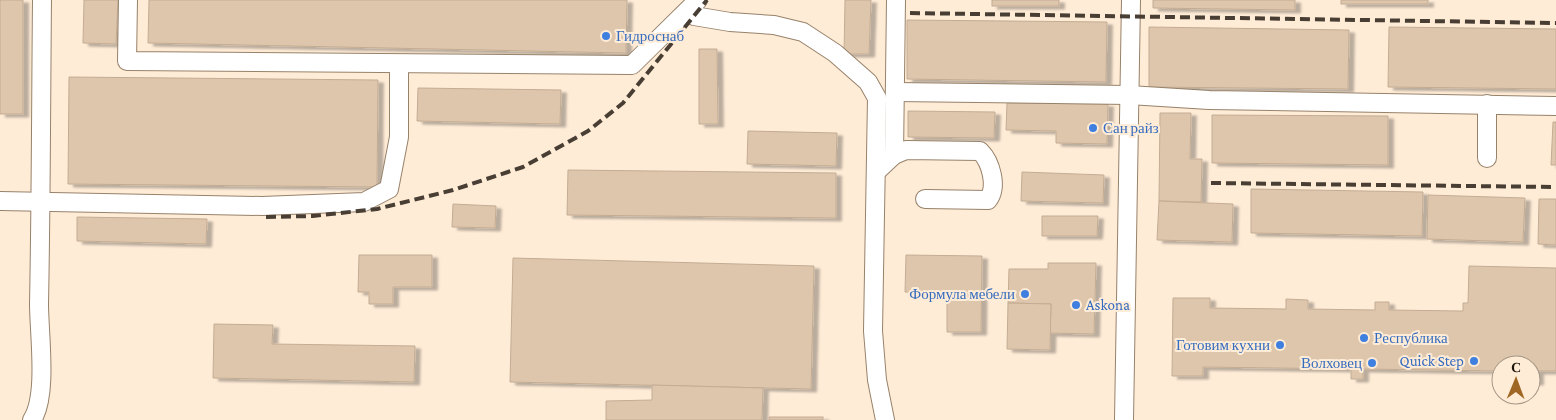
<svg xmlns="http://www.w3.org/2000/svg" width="1556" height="420" viewBox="0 0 1556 420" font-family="'Crimson Pro',serif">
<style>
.building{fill:#ddc6ac;stroke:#c3ac93;filter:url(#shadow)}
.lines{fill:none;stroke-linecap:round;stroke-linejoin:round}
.minor-casing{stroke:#97826a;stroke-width:20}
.minor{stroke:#fff;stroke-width:18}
.rail{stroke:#483e33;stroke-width:4;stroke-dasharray:10 5;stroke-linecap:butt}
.shop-dot{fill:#3f7fe0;stroke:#ffecd7;stroke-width:2}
.labels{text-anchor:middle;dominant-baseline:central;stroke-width:4;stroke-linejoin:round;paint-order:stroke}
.shop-label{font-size:15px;fill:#366cbe;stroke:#ffecd7;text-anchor:start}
</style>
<defs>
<filter id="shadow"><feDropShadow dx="5.5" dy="3" stdDeviation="1" flood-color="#0004"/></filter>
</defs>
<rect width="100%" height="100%" fill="#ffecd7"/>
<!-- building -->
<g class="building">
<rect x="0" y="0" width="23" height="114"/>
<polygon points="84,0 118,0 116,44 83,43"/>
<polygon points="149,0 627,0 626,53 148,43"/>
<polygon points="845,0 871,0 869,54 844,54"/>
<rect x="992" y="0" width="67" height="6"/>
<polygon points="1153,0 1295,0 1295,10 1153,8"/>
<rect x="1341" y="0" width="87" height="4"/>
<polygon points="907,20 1107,22 1106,82 907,79"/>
<polygon points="1149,27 1349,30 1348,89 1149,87"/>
<polygon points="1389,27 1556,29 1556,89 1388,87"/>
<polygon points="699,49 717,49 718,124 699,124"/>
<polygon points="69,77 378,80 377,187 68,184"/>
<polygon points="418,88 561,90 560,124 417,121"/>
<polygon points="1007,103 1108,104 1107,144 1056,143 1056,131 1006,130"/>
<polygon points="908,111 995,112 994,138 908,137"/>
<polygon points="1160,113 1191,113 1190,159 1202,159 1201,202 1159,201"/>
<polygon points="1212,115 1388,116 1388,165 1212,163"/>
<polygon points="1553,122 1556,122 1556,165 1551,165"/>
<polygon points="748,131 837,133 836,166 747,164"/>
<polygon points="568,170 836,173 836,218 567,215"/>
<polygon points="1022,172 1104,175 1103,203 1021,201"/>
<polygon points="1251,189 1423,192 1422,236 1251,233"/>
<polygon points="1428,195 1525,198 1523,242 1427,239"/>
<polygon points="1539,199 1556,199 1556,245 1538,244"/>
<polygon points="1159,201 1233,204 1232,242 1157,240"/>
<polygon points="453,204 496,206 495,228 452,227"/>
<polygon points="1042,216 1098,216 1097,236 1042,236"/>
<polygon points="77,217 207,219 206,244 77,241"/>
<polygon points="359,255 432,255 432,287 393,287 393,304 369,304 369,292 358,292"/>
<polygon points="906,255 982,256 981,332 947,332 947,293 905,292"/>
<polygon points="513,258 814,266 811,389 510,382"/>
<polygon points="1048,263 1096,263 1094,334 1050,333 1051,304 1008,303 1009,269 1048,269"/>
<polygon points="1469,266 1556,268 1556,371 1538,371 1538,382 1531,382 1531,365 1501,365 1501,371 1363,369 1363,379 1351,379 1351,369 1203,367 1203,376 1172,376 1173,298 1210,298 1210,308 1286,309 1286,299 1308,300 1308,309 1375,310 1375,302 1389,302 1389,310 1463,311 1463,303 1468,303"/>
<polygon points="1008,303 1051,304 1050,350 1007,349"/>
<polygon points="214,324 273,325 272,344 415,346 414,382 213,378"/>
<polygon points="652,385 763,388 762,420 606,420 606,401 652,400"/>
<rect x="769" y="417" width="54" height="3"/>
</g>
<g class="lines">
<!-- minor casing -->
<g class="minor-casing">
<g id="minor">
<polyline points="128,0 127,61 632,65 698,0"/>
<polyline points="690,9 694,16 730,22 774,25 803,32 835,53 868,82 877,98 873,331 877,380 885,420"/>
<polyline points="895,92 1129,95 1209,100 1556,106"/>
<polyline points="1487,104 1487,158"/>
<polyline points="894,155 896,0"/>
<path d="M877,171L894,155L906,150L980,151C991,162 998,187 988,200L925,199"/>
<polyline points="0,201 262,206 364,202 389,189 399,137 399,64"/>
<path d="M32,420C48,396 39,334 39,304C41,203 41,101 42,0"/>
<polyline points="1124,420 1131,0"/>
</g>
</g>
<!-- minor -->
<use href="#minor" class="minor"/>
<!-- rail -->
<g class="rail">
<polyline points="910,13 1556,23"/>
<polyline points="1211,183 1556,187"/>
<polyline points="266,217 313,216 377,209 453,190 523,167 588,131 623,103 707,0"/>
</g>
</g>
<!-- markers -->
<g class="shop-dot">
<circle cx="606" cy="36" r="5"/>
<circle cx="1093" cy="128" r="5"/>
<circle cx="1025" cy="294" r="5"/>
<circle cx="1076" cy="305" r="5"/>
<circle cx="1364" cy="338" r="5"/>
<circle cx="1280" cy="345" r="5"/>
<circle cx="1474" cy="361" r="5"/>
<circle cx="1372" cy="363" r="5"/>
</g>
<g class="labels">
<!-- shop labels -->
<g class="shop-label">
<text x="616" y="36">Гидроснаб</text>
<text x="1103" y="128">Сан райз</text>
<text x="1015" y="294" text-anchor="end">Формула мебели</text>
<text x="1086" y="305">Askona</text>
<text x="1374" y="338">Республика</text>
<text x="1270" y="345" text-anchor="end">Готовим кухни</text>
<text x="1464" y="361" text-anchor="end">Quick Step</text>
<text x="1362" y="363" text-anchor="end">Волховец</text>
</g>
</g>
<!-- north arrow -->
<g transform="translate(1516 380) rotate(1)"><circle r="24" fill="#ffecd7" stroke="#a59686"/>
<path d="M0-4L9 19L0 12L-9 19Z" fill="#9f6723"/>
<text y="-8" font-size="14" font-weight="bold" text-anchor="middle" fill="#1d150c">С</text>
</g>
</svg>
